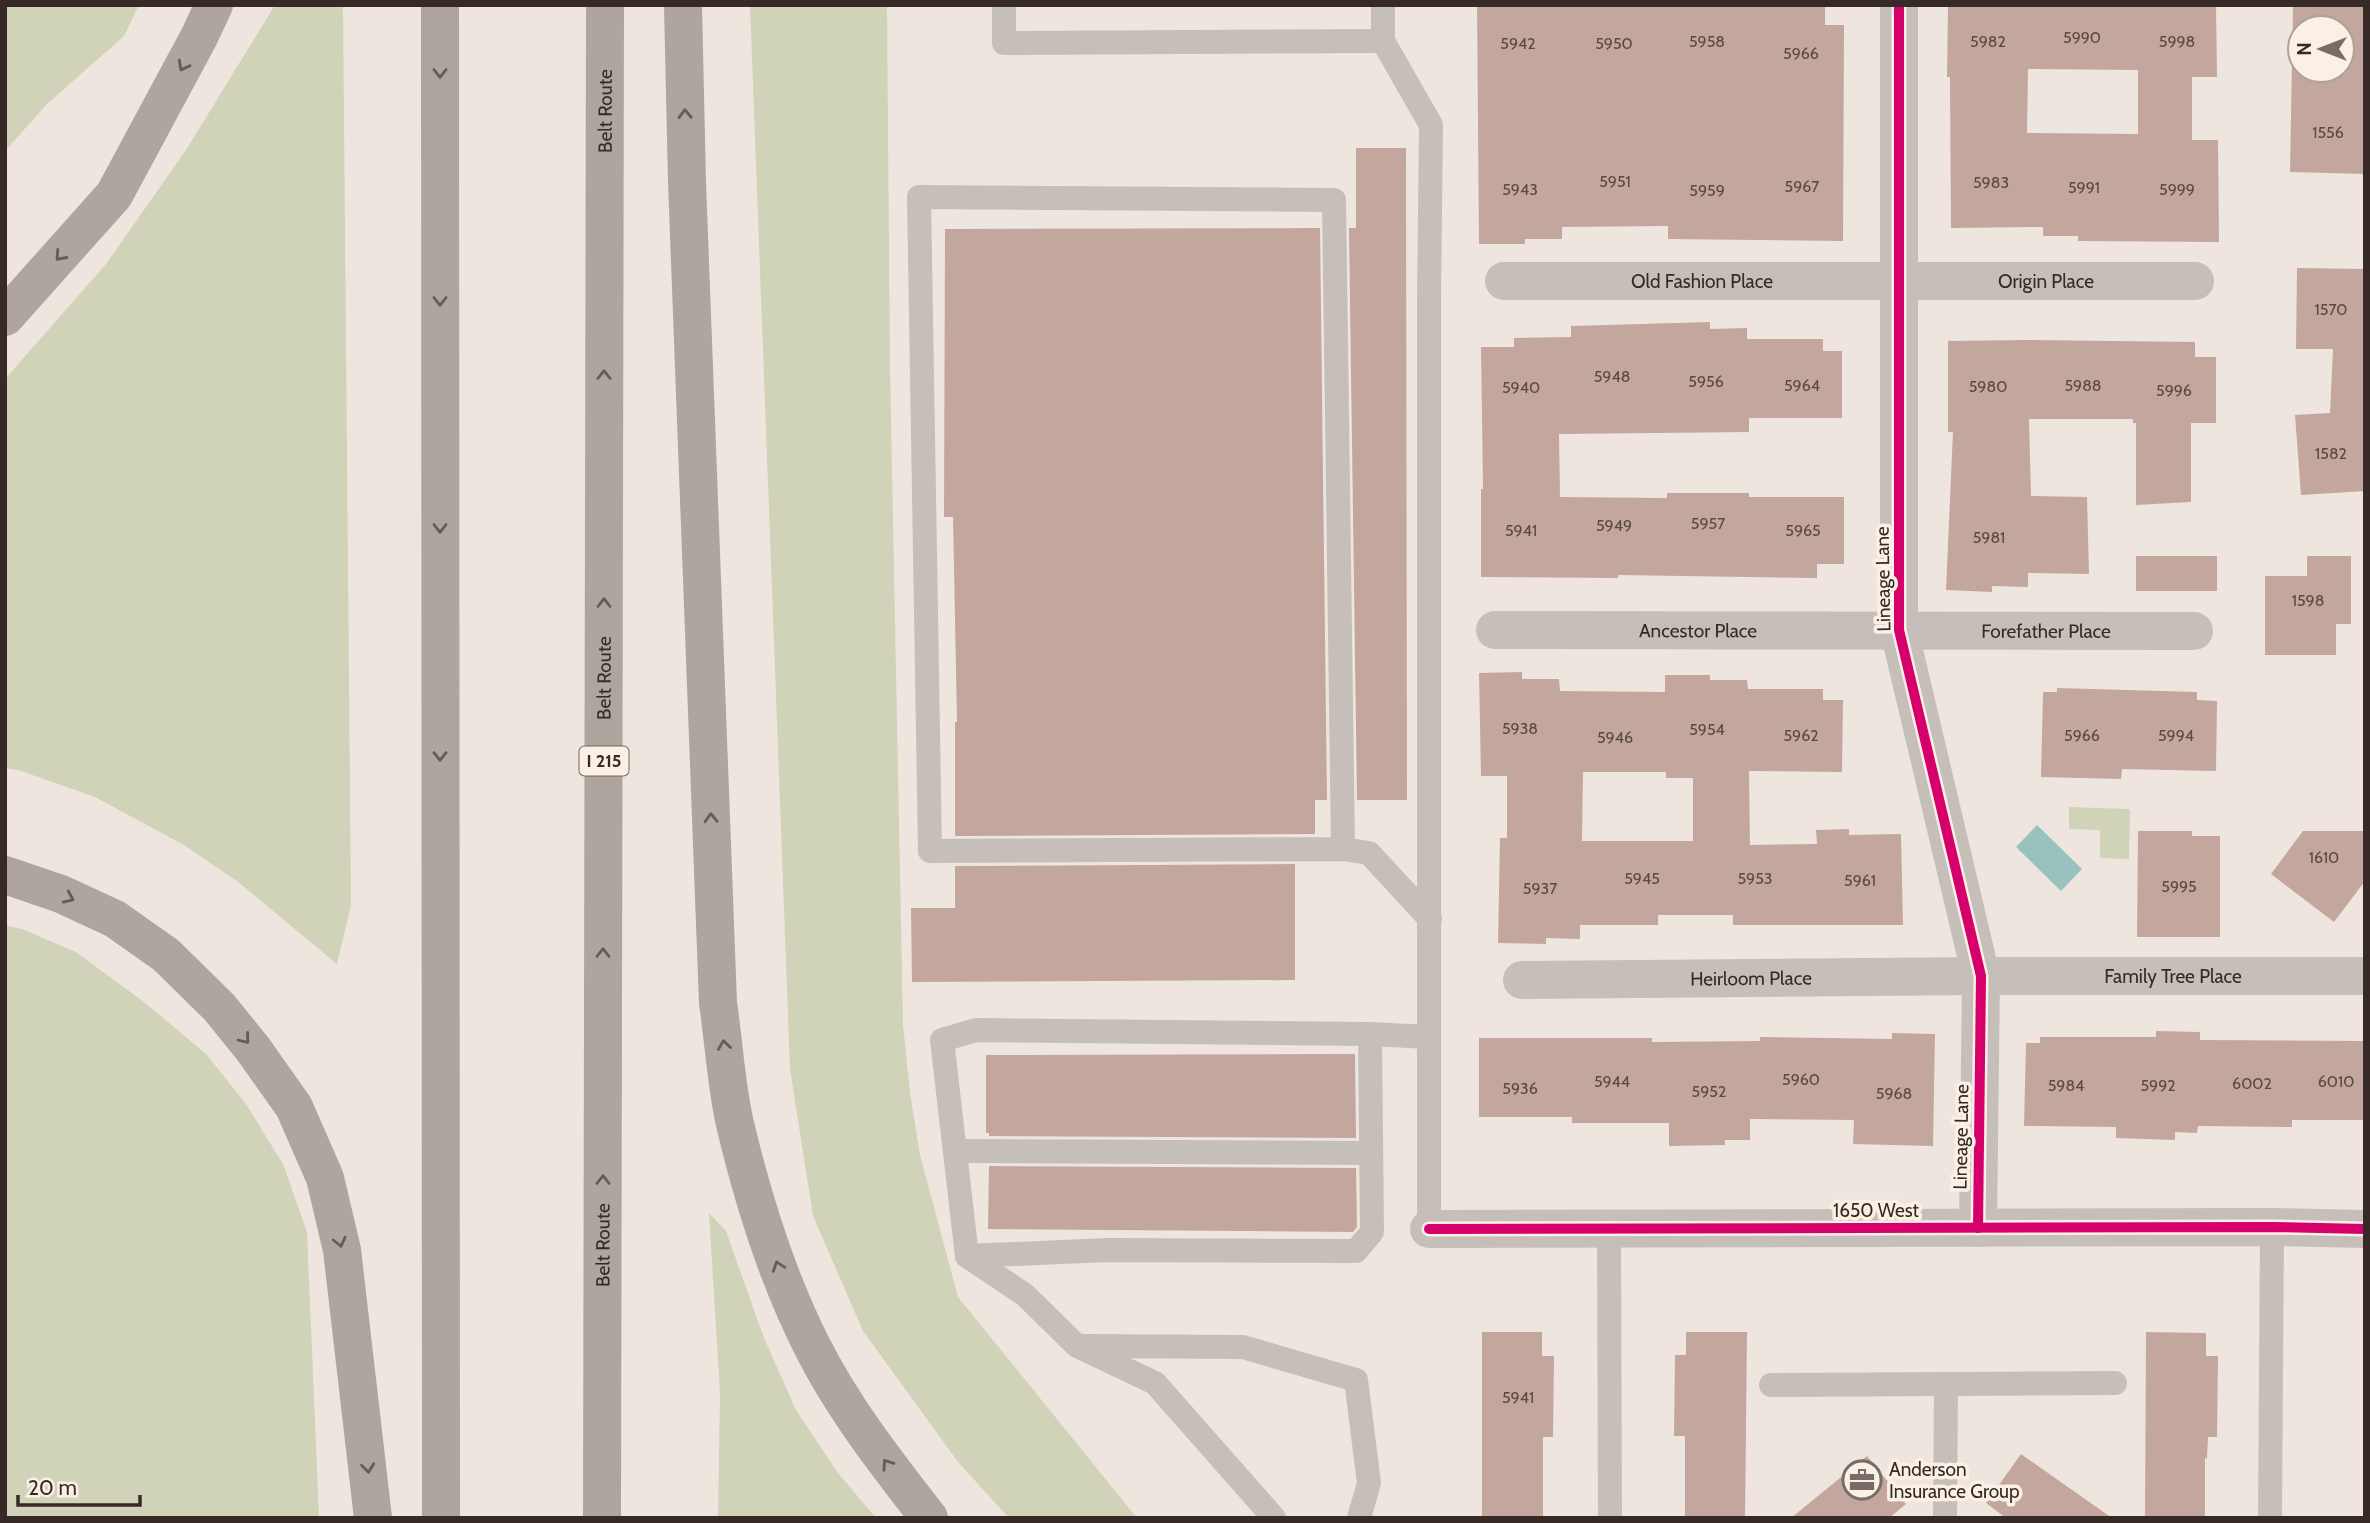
<svg xmlns="http://www.w3.org/2000/svg" width="2370" height="1523" viewBox="0 0 2370 1523" font-family="Cabin,sans-serif">
<style>
.green{fill:#d0d3b7}
.water{fill:#99c2bf}
.building{fill:#c3a79e;fill-rule:evenodd}
.lines{fill:none;stroke-linecap:round;stroke-linejoin:round}
.lane{stroke:#c6beb8;stroke-width:24}
.street{stroke:#c6beb8;stroke-width:38}
.highway{stroke:#ada59e;stroke-width:38}
.cycleway-casing{stroke:#fbf0e5;stroke-width:15}
.cycleway{stroke:#d6006c;stroke-width:10}
.oneway{stroke:#665b56}
.labels{text-anchor:middle;dominant-baseline:central;stroke-width:7;stroke-linejoin:round;paint-order:stroke}
.number-label{font-size:16px;fill:#5a4944}
.shield{fill:#fbf0e5;stroke:#72655f;stroke-width:2}
.shield-label{font-size:18px;font-weight:bold;fill:#372a26}
.street-label{font-size:19px;fill:#372a26;stroke:#fbf0e5}
.poi-label{font-size:19px;fill:#372a26;stroke:#fbf0e5;text-anchor:start}
</style>
<rect width="100%" height="100%" fill="#eee6de"/>
<!-- green -->
<g class="green">
<polygon points="5,5 139,5 124,36 47,104 5,151"/>
<polygon points="275,5 343,5 351,905 337,964 238,882 184,845 95,797 18,770 5,768 5,379 106,264 186,150"/>
<polygon points="750,5 887,5 890,368 903,1024 910,1093 920,1155 958,1297 1137,1518 1009,1518 958,1462 863,1331 813,1216 790,1069"/>
<polygon points="2069,807 2130,809 2129,859 2100,858 2100,830 2069,829"/>
<polygon points="5,925 22,929 76,952 144,1002 206,1054 246,1104 283,1164 307,1232 319,1518 5,1518"/>
<polygon points="709,1213 726,1231 764,1338 796,1410 838,1473 876,1518 718,1518 720,1393"/>
</g>
<!-- water -->
<polygon class="water" points="2037,825 2082,869 2061,891 2016,847"/>
<!-- building -->
<g class="building">
<polygon points="1477,5 1825,5 1825,25 1844,25 1843,241 1668,239 1668,226 1562,227 1562,239 1525,239 1525,244 1479,244"/>
<path d="M1948,5H2216L2217,77H2192V140H2218L2219,242L2078,241V236H2043V227L1951,228L1950,77H1947ZM2028,69L2138,70V134L2027,133Z"/>
<path d="M2293,5H2363L2365,174L2290,172ZM2300,28H2342V70H2300Z"/>
<polygon points="1356,148 1406,148 1407,800 1357,800 1349,228 1356,228"/>
<polygon points="1320,228 1327,800 1315,800 1315,834 955,836 955,722 957,722 953,517 944,517 945,229"/>
<polygon points="2297,268 2365,269 2365,491 2301,495 2295,415 2330,413 2333,349 2296,349"/>
<polygon points="1710,322 1710,329 1747,328 1747,339 1823,339 1823,351 1842,351 1842,418 1749,418 1749,432 1559,434 1560,497 1667,498 1667,493 1749,493 1749,497 1844,497 1844,564 1817,564 1817,578 1618,575 1618,578 1481,577 1481,489 1483,489 1481,347 1514,347 1514,338 1571,337 1571,326"/>
<polygon points="2028,340 2195,342 2195,357 2216,357 2216,423 2191,423 2191,502 2136,505 2136,423 2133,423 2133,419 2029,419 2031,496 2087,497 2089,574 2028,573 2028,587 1992,586 1992,592 1946,590 1953,432 1948,432 1948,341"/>
<rect x="2136" y="556" width="81" height="35"/>
<polygon points="2307,556 2351,556 2351,624 2336,624 2336,655 2265,655 2265,576 2307,576"/>
<path d="M1522,672V679H1559L1560,691L1665,692V675H1710V680H1747L1748,689H1823V700H1843L1842,772L1749,771L1750,845L1817,844L1816,830L1849,829V835L1901,834L1903,925H1733V915H1658V925H1580V939L1546,938V944L1498,943L1500,838H1507V776H1481L1479,673ZM1583,772H1666V778H1693V841H1582Z"/>
<polygon points="2057,688 2197,692 2197,700 2217,701 2216,771 2122,769 2121,779 2041,777 2043,692 2057,692"/>
<polygon points="2138,831 2192,831 2192,836 2220,836 2220,937 2137,937"/>
<polygon points="2303,831 2365,831 2365,881 2334,922 2271,874"/>
<polygon points="1295,864 1295,980 912,982 911,908 955,908 955,866"/>
<polygon points="2156,1031 2200,1032 2200,1040 2365,1041 2365,1120 2292,1120 2292,1127 2198,1126 2197,1133 2175,1132 2175,1140 2116,1138 2116,1127 2024,1126 2026,1043 2040,1043 2040,1037 2156,1037"/>
<polygon points="1892,1033 1935,1034 1933,1146 1853,1144 1854,1120 1750,1119 1750,1140 1725,1140 1725,1145 1669,1146 1669,1123 1572,1123 1572,1117 1479,1117 1479,1038 1652,1038 1652,1042 1760,1041 1760,1037 1892,1039"/>
<polygon points="1355,1054 1356,1138 989,1136 989,1133 986,1133 986,1055"/>
<polygon points="989,1166 1356,1168 1357,1227 1353,1232 988,1229"/>
<polygon points="1482,1332 1542,1332 1542,1356 1554,1356 1553,1437 1543,1437 1543,1518 1482,1518"/>
<polygon points="1686,1332 1747,1332 1745,1518 1685,1518 1685,1436 1674,1436 1675,1355 1686,1355"/>
<polygon points="2146,1332 2206,1333 2206,1356 2218,1356 2217,1437 2208,1437 2207,1459 2205,1458 2205,1518 2145,1518"/>
<polygon points="2021,1454 2112,1518 2006,1518 1986,1503"/>
<polygon points="1867,1456 1906,1504 1889,1518 1791,1518"/>
</g>
<g class="lines">
<!-- lane -->
<g class="lane">
<polyline points="1004,5 1004,43 1383,41"/>
<polyline points="1383,5 1383,41 1431,125 1429,299 1429,1229"/>
<polyline points="1343,849 1334,200 919,197 930,851 1343,849 1369,853 1430,919"/>
<polyline points="955,1151 1371,1153"/>
<polyline points="1609,1228 1610,1518"/>
<polyline points="967,1256 1108,1250 1356,1251 1372,1232 1370,1034"/>
<polyline points="1084,1346 1243,1347 1356,1380 1369,1483 1359,1518"/>
<polyline points="1771,1385 2115,1383"/>
<polyline points="1274,1518 1155,1383 1077,1346 1025,1295 967,1256 942,1040 976,1030 1370,1034 1429,1037"/>
<polyline points="1945,1518 1946,1386"/>
<polyline points="2270,1518 2272,1227"/>
</g>
<!-- street -->
<g class="street">
<polyline points="1899,5 1899,630 1981,976 1978,1228"/>
<path id="s1" d="M1504,281H2195"/>
<path id="s2" d="M1495,630L2194,631"/>
<path id="s3" d="M1522,980L1981,976H2365"/>
<polyline points="1429,1229 2272,1227 2365,1229"/>
</g>
<!-- highway -->
<g class="highway">
<polyline points="440,5 441,1518"/>
<path d="M683,5L687,182L718,1003C724,1043 726,1085 735,1124C753,1200 777,1277 812,1346C843,1408 887,1464 929,1518"/>
<polyline points="5,317 114,195 199,37 214,5"/>
<polyline points="5,875 61,894 115,919 166,955 219,1007 253,1049 294,1107 325,1178 342,1250 373,1518"/>
<path id="s4" d="M602,1518L605,5"/>
</g>
<!-- cycleway casing -->
<g class="cycleway-casing">
<g id="cycleway">
<polyline points="1899,5 1899,630 1981,976 1978,1228"/>
<polyline points="1429,1229 2272,1227 2365,1229"/>
</g>
</g>
<!-- cycleway -->
<use href="#cycleway" class="cycleway"/>
</g>
<!-- one-way arrows -->
<defs><path id="oneway-chevron" d="M-2-3.5L2.5 0L-2 3.5" fill="none" stroke-width="1.6" stroke-linecap="round" stroke-linejoin="round" transform="scale(1.75)"/></defs>
<g class="oneway">
<use href="#oneway-chevron" transform="translate(183 66) rotate(118)"/>
<use href="#oneway-chevron" transform="translate(440 73) rotate(90)"/>
<use href="#oneway-chevron" transform="translate(685 114) rotate(-91)"/>
<use href="#oneway-chevron" transform="translate(60 256) rotate(132)"/>
<use href="#oneway-chevron" transform="translate(440 301) rotate(90)"/>
<use href="#oneway-chevron" transform="translate(604 375) rotate(-90)"/>
<use href="#oneway-chevron" transform="translate(440 528) rotate(90)"/>
<use href="#oneway-chevron" transform="translate(604 603) rotate(-90)"/>
<use href="#oneway-chevron" transform="translate(440 756) rotate(90)"/>
<use href="#oneway-chevron" transform="translate(711 818) rotate(-92)"/>
<use href="#oneway-chevron" transform="translate(69 898) rotate(24)"/>
<use href="#oneway-chevron" transform="translate(603 953) rotate(-90)"/>
<use href="#oneway-chevron" transform="translate(245 1039) rotate(51)"/>
<use href="#oneway-chevron" transform="translate(724 1045) rotate(-98)"/>
<use href="#oneway-chevron" transform="translate(603 1180) rotate(-90)"/>
<use href="#oneway-chevron" transform="translate(340 1242) rotate(77)"/>
<use href="#oneway-chevron" transform="translate(778 1266) rotate(-109)"/>
<use href="#oneway-chevron" transform="translate(887 1464) rotate(-125)"/>
<use href="#oneway-chevron" transform="translate(368 1468) rotate(83)"/>
</g>
<!-- icons -->
<defs>
<g id="office-ring" transform="scale(2.0125)"><circle r="9.5" fill="#fbf0e5" stroke="#776c66" stroke-width="1.5"/><path d="M-6-3h4V-5.5h4V-3h4V5H-6ZM-1-4.5V-3h2v-1.5ZM-6 0V1H6V0Z" fill="#776c66"/></g>
</defs>
<g fill-rule="evenodd">
<use href="#office-ring" x="1862" y="1480"/>
</g>
<g class="labels">
<!-- number labels -->
<g class="number-label">
<text x="2082" y="37">5990</text>
<text x="1707" y="41">5958</text>
<text x="1988" y="41">5982</text>
<text x="2177" y="41">5998</text>
<text x="1518" y="43">5942</text>
<text x="1614" y="43">5950</text>
<text x="1801" y="53">5966</text>
<text x="2328" y="132">1556</text>
<text x="1615" y="181">5951</text>
<text x="1991" y="182">5983</text>
<text x="1802" y="186">5967</text>
<text x="2084" y="187">5991</text>
<text x="1520" y="189">5943</text>
<text x="2177" y="189">5999</text>
<text x="1707" y="190">5959</text>
<text x="2331" y="309">1570</text>
<text x="1612" y="376">5948</text>
<text x="1706" y="381">5956</text>
<text x="1802" y="385">5964</text>
<text x="2083" y="385">5988</text>
<text x="1988" y="386">5980</text>
<text x="1521" y="387">5940</text>
<text x="2174" y="390">5996</text>
<text x="2331" y="453">1582</text>
<text x="1708" y="523">5957</text>
<text x="1614" y="525">5949</text>
<text x="1521" y="530">5941</text>
<text x="1803" y="530">5965</text>
<text x="1989" y="537">5981</text>
<text x="2308" y="600">1598</text>
<text x="1520" y="728">5938</text>
<text x="1707" y="729">5954</text>
<text x="1801" y="735">5962</text>
<text x="2082" y="735">5966</text>
<text x="2176" y="735">5994</text>
<text x="1615" y="737">5946</text>
<text x="2324" y="857">1610</text>
<text x="1642" y="878">5945</text>
<text x="1755" y="878">5953</text>
<text x="1860" y="880">5961</text>
<text x="2179" y="886">5995</text>
<text x="1540" y="888">5937</text>
<text x="1801" y="1079">5960</text>
<text x="1612" y="1081">5944</text>
<text x="2336" y="1081">6010</text>
<text x="2252" y="1083">6002</text>
<text x="2066" y="1085">5984</text>
<text x="2158" y="1085">5992</text>
<text x="1520" y="1088">5936</text>
<text x="1709" y="1091">5952</text>
<text x="1894" y="1093">5968</text>
<text x="1518" y="1397">5941</text>
</g>
<!-- shield labels -->
<rect class="shield" x="579.5" y="746.5" width="49" height="29" rx="5"/>
<g class="shield-label">
<text x="604" y="761">I 215</text>
</g>
<!-- street labels -->
<g class="street-label">
<text stroke="none"><textPath href="#s4" startOffset="1407">Belt Route</textPath></text>
<text stroke="none"><textPath href="#s1" startOffset="198">Old Fashion Place</textPath></text>
<text stroke="none"><textPath href="#s1" startOffset="542">Origin Place</textPath></text>
<text transform="translate(1883 579) rotate(-91)">Lineage Lane</text>
<text stroke="none"><textPath href="#s2" startOffset="203">Ancestor Place</textPath></text>
<text stroke="none"><textPath href="#s2" startOffset="551">Forefather Place</textPath></text>
<text stroke="none"><textPath href="#s4" startOffset="840">Belt Route</textPath></text>
<text stroke="none"><textPath href="#s3" startOffset="651">Family Tree Place</textPath></text>
<text stroke="none"><textPath href="#s3" startOffset="229">Heirloom Place</textPath></text>
<text transform="translate(1961 1137) rotate(-89)">Lineage Lane</text>
<text x="1876" y="1210">1650 West</text>
<text stroke="none"><textPath href="#s4" startOffset="273">Belt Route</textPath></text>
</g>
<!-- poi labels -->
<g class="poi-label">
<text x="1889" y="1469">Anderson<tspan x="1889" dy="22">Insurance Group</tspan></text>
</g>
</g>
<!-- border -->
<rect width="2370" height="1523" fill="none" stroke="#372a26" stroke-width="14"/>
<!-- north arrow -->
<g transform="translate(2321 49) rotate(270)"><circle r="33" fill="#fbf0e5" stroke="#ada199" stroke-width="2"/>
<path d="M0-5L12 26L0 18L-12 26Z" fill="#776c66"/>
<text y="-10" font-size="19" font-weight="bold" text-anchor="middle" fill="#372a26">N</text>
</g>
<!-- scale -->
<path d="M18 1495v10h122v-10" fill="none" stroke="#372a26" stroke-width="3.5"/>
<text x="28" y="1495" font-size="21" fill="#372a26" stroke="#fbf0e5" stroke-width="5" paint-order="stroke">20 m</text>
</svg>
